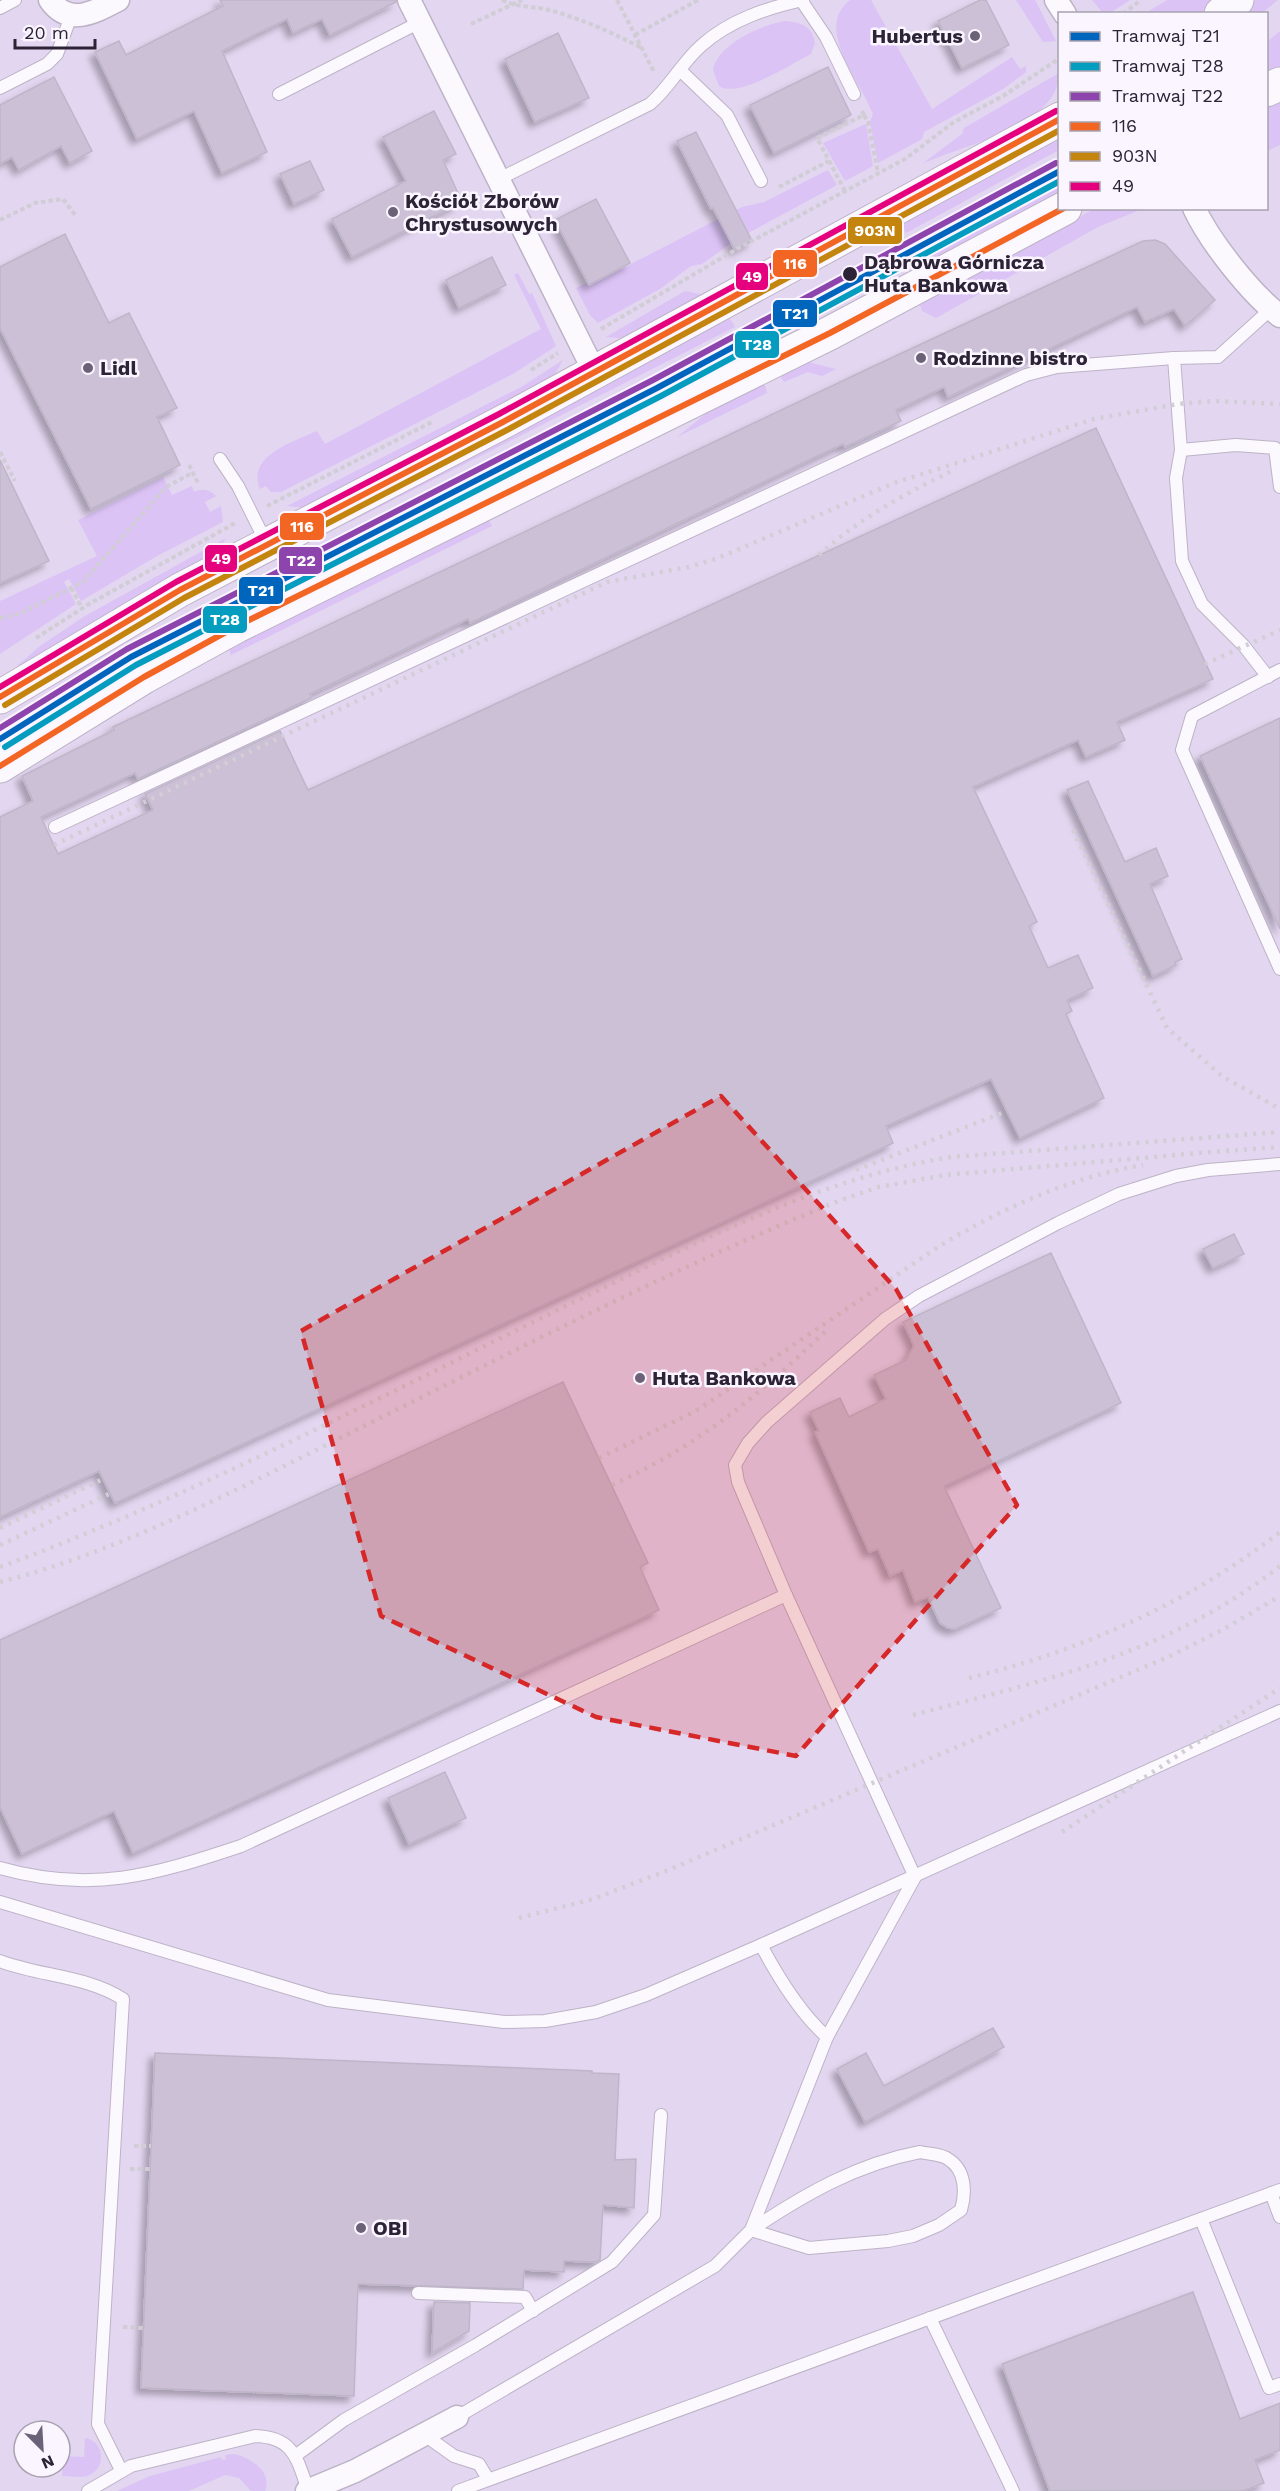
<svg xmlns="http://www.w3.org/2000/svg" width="1280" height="2491" viewBox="0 0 1280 2491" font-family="'Work Sans',sans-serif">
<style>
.green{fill:#dbc3f5}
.building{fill:#cbc0d5;stroke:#bfb5c9;stroke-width:1.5;filter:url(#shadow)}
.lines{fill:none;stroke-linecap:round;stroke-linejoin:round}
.lane-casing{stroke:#bdb3c7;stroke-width:14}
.street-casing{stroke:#bdb3c7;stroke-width:25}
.secondary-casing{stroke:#bdb3c7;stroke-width:35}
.path{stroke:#d0cdd5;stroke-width:4;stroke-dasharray:4.5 3;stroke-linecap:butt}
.lane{stroke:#fbf9fd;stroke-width:12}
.street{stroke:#fbf9fd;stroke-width:22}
.secondary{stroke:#fbf9fd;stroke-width:33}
.rail{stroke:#d1ced5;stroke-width:4.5;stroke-dasharray:3 6;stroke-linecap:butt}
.bus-1-casing{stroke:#faf5ff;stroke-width:10}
.bus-2-casing{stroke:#faf5ff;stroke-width:10}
.bus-3-casing{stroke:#faf5ff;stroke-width:10}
.bus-1{stroke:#f26522;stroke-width:6}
.bus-2{stroke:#c4850e;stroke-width:6}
.bus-3{stroke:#e5007d;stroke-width:6}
.tram-1-casing{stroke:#faf5ff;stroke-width:10}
.tram-2-casing{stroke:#faf5ff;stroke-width:10}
.tram-3-casing{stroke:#faf5ff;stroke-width:10}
.tram-1{stroke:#0065bd;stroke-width:6}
.tram-2{stroke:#049cbf;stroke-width:6}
.tram-3{stroke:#8e44ad;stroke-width:6}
.marked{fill:#d62828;fill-opacity:0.2;stroke:#d62828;stroke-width:4.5;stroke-dasharray:12 8;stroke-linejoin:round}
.poi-dot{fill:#6c6277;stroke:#faf5ff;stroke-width:2}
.stop-dot{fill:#2c2336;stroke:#faf5ff;stroke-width:2}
.labels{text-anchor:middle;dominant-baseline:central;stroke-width:5;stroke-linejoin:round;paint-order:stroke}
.poi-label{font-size:20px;font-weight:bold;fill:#2c2336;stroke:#faf5ff;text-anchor:start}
.stop-label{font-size:20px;font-weight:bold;fill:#2c2336;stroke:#faf5ff;text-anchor:start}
.line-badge{stroke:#faf5ff;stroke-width:2}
.badge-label{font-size:16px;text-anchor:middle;font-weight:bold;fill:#fff}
</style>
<defs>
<filter id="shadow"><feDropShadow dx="-5.5" dy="5.5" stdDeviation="3" flood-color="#0004"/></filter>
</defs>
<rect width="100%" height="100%" fill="#e3d6f0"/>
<!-- green -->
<g class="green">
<path d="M850,0H871L932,109L1012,57L1020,69L1026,66V72L1003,89L924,132L922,139L878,163L870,122L873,114C861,82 813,28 850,0Z"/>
<polygon points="1016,0 1035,0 1056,41 1043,42"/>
<polygon points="1092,0 1130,0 1110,13 1104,14"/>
<polygon points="1167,0 1216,0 1201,13 1144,14"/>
<polygon points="1256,0 1278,0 1262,13 1241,14"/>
<path d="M785,21C800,22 813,26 815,43L811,54C791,64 738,99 719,86L713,70C718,44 761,25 785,21Z"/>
<polygon points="1280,31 1280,68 1267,73 1267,42"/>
<path d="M1059,73C1059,127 961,145 922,164L962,134L964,128Z"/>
<polygon points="1280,100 1280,145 1267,151 1267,107"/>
<polygon points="866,124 873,166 845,181 823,143"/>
<polygon points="1059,134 1059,150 906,233 899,220"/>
<polygon points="828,170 837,185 737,239 702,264 691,266 660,289 598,323 590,315 576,288 588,282 590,285 742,207 764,202"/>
<polygon points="1059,178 1059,196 926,269 918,255"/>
<polygon points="1094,209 1142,209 1098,227 936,318 922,311 920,304 924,300"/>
<path d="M518,273L529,294L532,293L556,346L513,374L281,492H271L266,486L260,489C246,456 293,442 317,431L325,444L541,329L514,275Z"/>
<polygon points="685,291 704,295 630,336 619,338 606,337"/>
<polygon points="727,314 735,327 350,522 347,519"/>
<polygon points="745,346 751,357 586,439 583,433"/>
<polygon points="563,360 553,378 307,508 287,506 523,386"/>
<polygon points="804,361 836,369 822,376 808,372 784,382 779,374"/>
<polygon points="764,381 767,393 677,437 714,407"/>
<path d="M163,477L172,495L192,486L194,492C203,488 209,489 216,496L205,502L210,512L221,506L223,522L157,556L81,601L69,579L64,582L76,604L0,654V601L97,556L78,520Z"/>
<polygon points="487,517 492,526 231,655 228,647"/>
<polygon points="226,538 215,556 29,662 17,666 40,646 85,616"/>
<path d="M85,2438C105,2441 107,2470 87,2476C79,2478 70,2476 62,2476L64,2456L84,2457Z"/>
<path d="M234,2454C250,2457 273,2472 265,2491H251L239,2478L225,2475L189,2491H117L150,2476L221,2457L222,2460L226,2459L225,2455Z"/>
</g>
<!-- building -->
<g class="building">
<polygon points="220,0 396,0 396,2 330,35 322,19 293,33 287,19 222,51 267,152 222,173 194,111 137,139 95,52 119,41 126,55 223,6"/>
<polygon points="980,0 986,0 1009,45 962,68 938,21"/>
<polygon points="558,33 589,98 535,122 505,59"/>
<polygon points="828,67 851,115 774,153 750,105"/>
<polygon points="54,77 92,151 70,163 61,146 19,170 12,157 0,164 0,105"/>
<polygon points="434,111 456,154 443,160 458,193 453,195 458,204 352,257 332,219 406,181 383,137"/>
<polygon points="696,132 752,241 735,250 713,208 711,209 677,141"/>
<polygon points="310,161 324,190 294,204 280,174"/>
<polygon points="596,199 630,263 589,285 555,220"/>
<polygon points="65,234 109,323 129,313 177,408 157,417 180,465 91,509 0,328 0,267"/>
<polygon points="1155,240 1165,244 1215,300 1185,326 1174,309 1145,322 1137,307 948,397 944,387 896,410 901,421 845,447 843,444 811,459 470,623 468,619 310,694 311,698 138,779 135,773 41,817 58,854 153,810 145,794 280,731 308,790 1096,428 1213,679 1117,722 1125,740 1086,757 1078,740 973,787 1037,922 1029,926 1048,968 1078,955 1093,988 1067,1000 1072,1011 1066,1014 1104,1098 1020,1138 991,1079 886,1126 893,1143 115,1503 99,1471 0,1517 0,817 33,801 22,776 114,730 113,727 874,366 1143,241"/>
<polygon points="492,257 506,285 459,308 446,280"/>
<polygon points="0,460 49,561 0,583"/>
<polygon points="1280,718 1280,929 1200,756"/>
<polygon points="1088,781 1125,862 1156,848 1168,876 1150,884 1182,959 1175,962 1176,965 1153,976 1067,790"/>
<polygon points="1234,1234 1244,1254 1213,1268 1203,1249"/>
<polygon points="1051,1253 1121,1403 944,1486 1001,1608 955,1629 948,1628 940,1623 928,1597 915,1602 903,1570 890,1576 878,1549 869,1552 815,1432 819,1431 810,1412 840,1398 849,1417 886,1399 874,1375 906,1360 914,1346 903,1322"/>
<polygon points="563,1382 648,1563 640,1567 659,1610 133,1853 114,1811 22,1854 0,1807 0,1640"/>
<polygon points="445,1772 466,1818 409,1844 388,1798"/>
<polygon points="993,2028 1004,2047 865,2122 837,2069 866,2053 884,2086"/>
<polygon points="155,2053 592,2071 592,2073 619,2074 615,2160 636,2159 634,2208 603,2205 600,2260 596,2262 564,2261 564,2272 524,2270 523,2289 358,2284 354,2396 141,2388"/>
<polygon points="1193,2292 1240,2419 1280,2403 1280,2450 1255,2460 1264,2483 1243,2491 1050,2491 1002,2364"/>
<polygon points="434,2302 470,2303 469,2331 432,2353"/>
</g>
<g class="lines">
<!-- lane casing -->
<g class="lane-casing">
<g id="lane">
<polyline points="801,0 826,37 854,94"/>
<polyline points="0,8 15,0"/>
<polyline points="681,71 727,115 761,181"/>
<polyline points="0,88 47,64 57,54 71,16"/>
<polyline points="279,94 420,22"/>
<path d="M499,179L650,104C670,87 682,62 702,45C730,20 767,8 803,0"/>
<polyline points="1181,450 1236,445 1275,448 1280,487"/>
<polyline points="220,459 238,486 267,544"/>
<polyline points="1280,670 1192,716 1182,750 1280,969"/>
<polyline points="1268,677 1244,646 1202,604 1182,561 1176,478 1181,450 1174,358 1218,357 1271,309"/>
<path d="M55,827C378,674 704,528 1026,375L1057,367L1174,358"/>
<path d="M0,1868C91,1894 154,1875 241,1846L786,1595"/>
<path d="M0,1902L328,2000L504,2022L545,2021L596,2012L646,1995L761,1945C778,1977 800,2013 827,2037L751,2230L715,2266L457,2417"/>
<polyline points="761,1945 1280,1711"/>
<path d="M0,1961C39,1976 88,1976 123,1999L98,2424L121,2470"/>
<polyline points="827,2037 915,1877 786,1595 738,1482 735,1465 748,1443 767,1422 885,1319 919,1296 1058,1223 1119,1194 1176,1176 1208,1170 1280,1164"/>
<path d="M920,2152C928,2154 942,2154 948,2159C966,2170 966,2193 961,2210L939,2225L913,2236L888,2241L809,2248L751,2230C805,2194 857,2164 920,2152Z"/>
<polyline points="1271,2193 1280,2217"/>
<polyline points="1201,2219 1269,2388 1280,2384"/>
<polyline points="418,2293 525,2297 533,2311"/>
<polyline points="930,2318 1013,2491"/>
<polyline points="426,2436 454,2456 479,2464 488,2479"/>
<polyline points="295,2456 344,2420 476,2345 612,2262 654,2215 661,2115"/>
<path d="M88,2491L131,2466L255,2436C294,2437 297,2459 308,2490"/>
<polyline points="458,2491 1280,2190"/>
</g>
</g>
<!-- street casing -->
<g class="street-casing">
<g id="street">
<path d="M50,0C69,27 95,12 118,0"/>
<polyline points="409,0 594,371"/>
<polyline points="1056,0 1065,14"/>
<path d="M1194,208C1210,242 1251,294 1280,316"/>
<polyline points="307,2491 355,2471 457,2417"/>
</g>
</g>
<!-- secondary casing -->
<g class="secondary-casing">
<g id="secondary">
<polyline points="1221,14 1237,0"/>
<polyline points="1266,90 1280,84"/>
<polyline points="0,697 180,590 503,422 1060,119"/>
<polyline points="0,766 144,677 237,626 830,333 1065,208"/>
</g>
</g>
<!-- path -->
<g class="path">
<path d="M502,0C518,8 536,6 553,11C584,20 613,33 642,48"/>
<polyline points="617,0 654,72"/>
<polyline points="1123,14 1141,0"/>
<polyline points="471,24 522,0"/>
<polyline points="635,35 698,0"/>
<polyline points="864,115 868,122 878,173"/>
<polyline points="779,187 829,161"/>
<polyline points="845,191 817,138 864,115 862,111"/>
<polyline points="0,220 35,203 63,199 76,216"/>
<polyline points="743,326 751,340"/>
<polyline points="601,329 737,249 905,159 954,122 1003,96 1060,58"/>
<polyline points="531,370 558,353"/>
<polyline points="0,452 15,481"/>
<polyline points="189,465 198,483"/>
<polyline points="267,506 434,421"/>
<polyline points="71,588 82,608"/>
<polyline points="0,618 19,614 83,582 166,487 192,473"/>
<polyline points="36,638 89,604 237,522"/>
<polyline points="134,2146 151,2146"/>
<polyline points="130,2169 150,2169"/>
<polyline points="123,2327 144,2328"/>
</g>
<!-- lane -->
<use href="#lane" class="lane"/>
<!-- street -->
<use href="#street" class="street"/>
<!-- secondary -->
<use href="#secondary" class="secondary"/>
<!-- rail -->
<g class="rail">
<path d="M819,555C858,519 908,492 956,469"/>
<polyline points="1205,664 1280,630"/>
<polyline points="1073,830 1167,1028 1222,1076 1280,1109"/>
<polyline points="54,845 607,582 689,567 718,558 894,483 1094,419 1178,404 1214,401 1280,404"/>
<polyline points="1226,1151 1280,1147"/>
<polyline points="856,1170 1007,1111"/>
<path d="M599,1458L696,1411L941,1245C1003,1208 1071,1177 1143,1165"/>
<path d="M612,1485C703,1443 756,1397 828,1329"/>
<polyline points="0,1528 103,1479"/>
<polyline points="0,1545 111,1493"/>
<path d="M0,1567C196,1495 381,1396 568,1305C692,1245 815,1179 951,1157L1280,1132"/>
<path d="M0,1582C124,1550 240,1488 354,1431C515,1351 674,1267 841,1200L879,1187L945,1175L1234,1150"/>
<path d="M969,1678C1083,1650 1187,1604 1280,1532"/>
<path d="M913,1715C1046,1680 1170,1653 1280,1566"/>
<polyline points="1062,1832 1280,1688"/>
<polyline points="519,1918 593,1899 666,1871 1168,1657 1224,1629 1280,1596"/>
</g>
<!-- bus-1 casing -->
<g class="bus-1-casing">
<g id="bus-1">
<polyline points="0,697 180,590 503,422 1060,119"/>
<polyline points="0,766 144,677 237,626 830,333 1064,208"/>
</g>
</g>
<!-- bus-2 casing -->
<g class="bus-2-casing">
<polyline id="bus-2" points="5,705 184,598 507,430 1060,130"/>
</g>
<!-- bus-3 casing -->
<g class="bus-3-casing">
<polyline id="bus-3" points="0,687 176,582 499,414 1056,111"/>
</g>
<!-- bus-1 -->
<use href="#bus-1" class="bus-1"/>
<!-- bus-2 -->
<use href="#bus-2" class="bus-2"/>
<!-- bus-3 -->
<use href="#bus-3" class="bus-3"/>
<!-- tram-1 casing -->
<g class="tram-1-casing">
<polyline id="tram-1" points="0,739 131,657 657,388 1060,171"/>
</g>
<!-- tram-2 casing -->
<g class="tram-2-casing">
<polyline id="tram-2" points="5,747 136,665 661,396 1060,181"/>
</g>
<!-- tram-3 casing -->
<g class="tram-3-casing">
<polyline id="tram-3" points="0,728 127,649 653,380 1056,163"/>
</g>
<!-- tram-1 -->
<use href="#tram-1" class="tram-1"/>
<!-- tram-2 -->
<use href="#tram-2" class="tram-2"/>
<!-- tram-3 -->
<use href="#tram-3" class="tram-3"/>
</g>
<!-- marked area -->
<path class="marked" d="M721,1096L896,1289L1017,1505L796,1756L596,1717L381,1616L301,1331Z"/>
<!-- markers -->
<g class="poi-dot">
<circle cx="975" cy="36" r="6"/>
<circle cx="393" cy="212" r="6"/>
<circle cx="921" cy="358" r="6"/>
<circle cx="88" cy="368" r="6"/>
<circle cx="640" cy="1378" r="6"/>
<circle cx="361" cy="2228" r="6"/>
</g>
<circle class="stop-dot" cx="850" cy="274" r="8"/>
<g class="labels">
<!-- poi labels -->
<g class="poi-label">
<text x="963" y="36" text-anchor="end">Hubertus</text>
<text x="405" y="201">Kościół Zborów<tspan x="405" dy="23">Chrystusowych</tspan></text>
<text x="933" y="358">Rodzinne bistro</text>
<text x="100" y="368">Lidl</text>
<text x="652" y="1378">Huta Bankowa</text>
<text x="373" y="2228">OBI</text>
</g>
<!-- stop labels -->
<g class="stop-label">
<text x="864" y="262">Dąbrowa Górnicza<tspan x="864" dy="23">Huta Bankowa</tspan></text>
</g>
</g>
<g class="line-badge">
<rect x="847" y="216" width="56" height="29" rx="6" fill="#c4850e"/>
<rect x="772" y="249" width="46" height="29" rx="6" fill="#f26522"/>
<rect x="735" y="262" width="34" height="29" rx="6" fill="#e5007d"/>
<rect x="772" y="299" width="46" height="29" rx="6" fill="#0065bd"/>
<rect x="734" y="330" width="46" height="29" rx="6" fill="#049cbf"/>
<rect x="279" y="512" width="46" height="29" rx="6" fill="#f26522"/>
<rect x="204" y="544" width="34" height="29" rx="6" fill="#e5007d"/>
<rect x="278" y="546" width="45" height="29" rx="6" fill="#8e44ad"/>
<rect x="238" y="576" width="46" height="29" rx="6" fill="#0065bd"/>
<rect x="202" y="605" width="46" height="29" rx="6" fill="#049cbf"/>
</g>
<g class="badge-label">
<text x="875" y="236">903N</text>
<text x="795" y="269">116</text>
<text x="752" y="282">49</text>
<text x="795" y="319">T21</text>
<text x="757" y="350">T28</text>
<text x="302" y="532">116</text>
<text x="221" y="564">49</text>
<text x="301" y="566">T22</text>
<text x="261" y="596">T21</text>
<text x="225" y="625">T28</text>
</g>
<!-- legend -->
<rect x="1058" y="12" width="210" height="198" fill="#faf5ff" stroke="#a8a1af" stroke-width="1.5"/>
<rect x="1070" y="32" width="30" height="9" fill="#0065bd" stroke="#a8a1af" stroke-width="1.5"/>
<text x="1112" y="42" font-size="18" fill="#2c2336">Tramwaj T21</text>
<rect x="1070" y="62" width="30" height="9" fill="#049cbf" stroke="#a8a1af" stroke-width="1.5"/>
<text x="1112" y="72" font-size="18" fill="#2c2336">Tramwaj T28</text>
<rect x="1070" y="92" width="30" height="9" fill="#8e44ad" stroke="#a8a1af" stroke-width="1.5"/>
<text x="1112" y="102" font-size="18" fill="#2c2336">Tramwaj T22</text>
<rect x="1070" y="122" width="30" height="9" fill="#f26522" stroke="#a8a1af" stroke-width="1.5"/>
<text x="1112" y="132" font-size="18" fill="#2c2336">116</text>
<rect x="1070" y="152" width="30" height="9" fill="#c4850e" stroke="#a8a1af" stroke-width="1.5"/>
<text x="1112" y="162" font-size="18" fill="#2c2336">903N</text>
<rect x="1070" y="182" width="30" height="9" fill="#e5007d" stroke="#a8a1af" stroke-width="1.5"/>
<text x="1112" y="192" font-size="18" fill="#2c2336">49</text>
<!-- north arrow -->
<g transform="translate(42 2449) rotate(156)"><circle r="28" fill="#faf5ff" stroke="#a8a1af" stroke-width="1.5"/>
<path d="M0-4.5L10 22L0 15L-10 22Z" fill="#6c6277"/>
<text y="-9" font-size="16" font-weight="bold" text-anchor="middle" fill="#2c2336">N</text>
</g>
<!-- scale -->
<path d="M15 39v9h80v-9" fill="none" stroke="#2c2336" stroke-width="3"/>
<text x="24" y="39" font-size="18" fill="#2c2336" stroke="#faf5ff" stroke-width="4.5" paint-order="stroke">20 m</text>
</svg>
